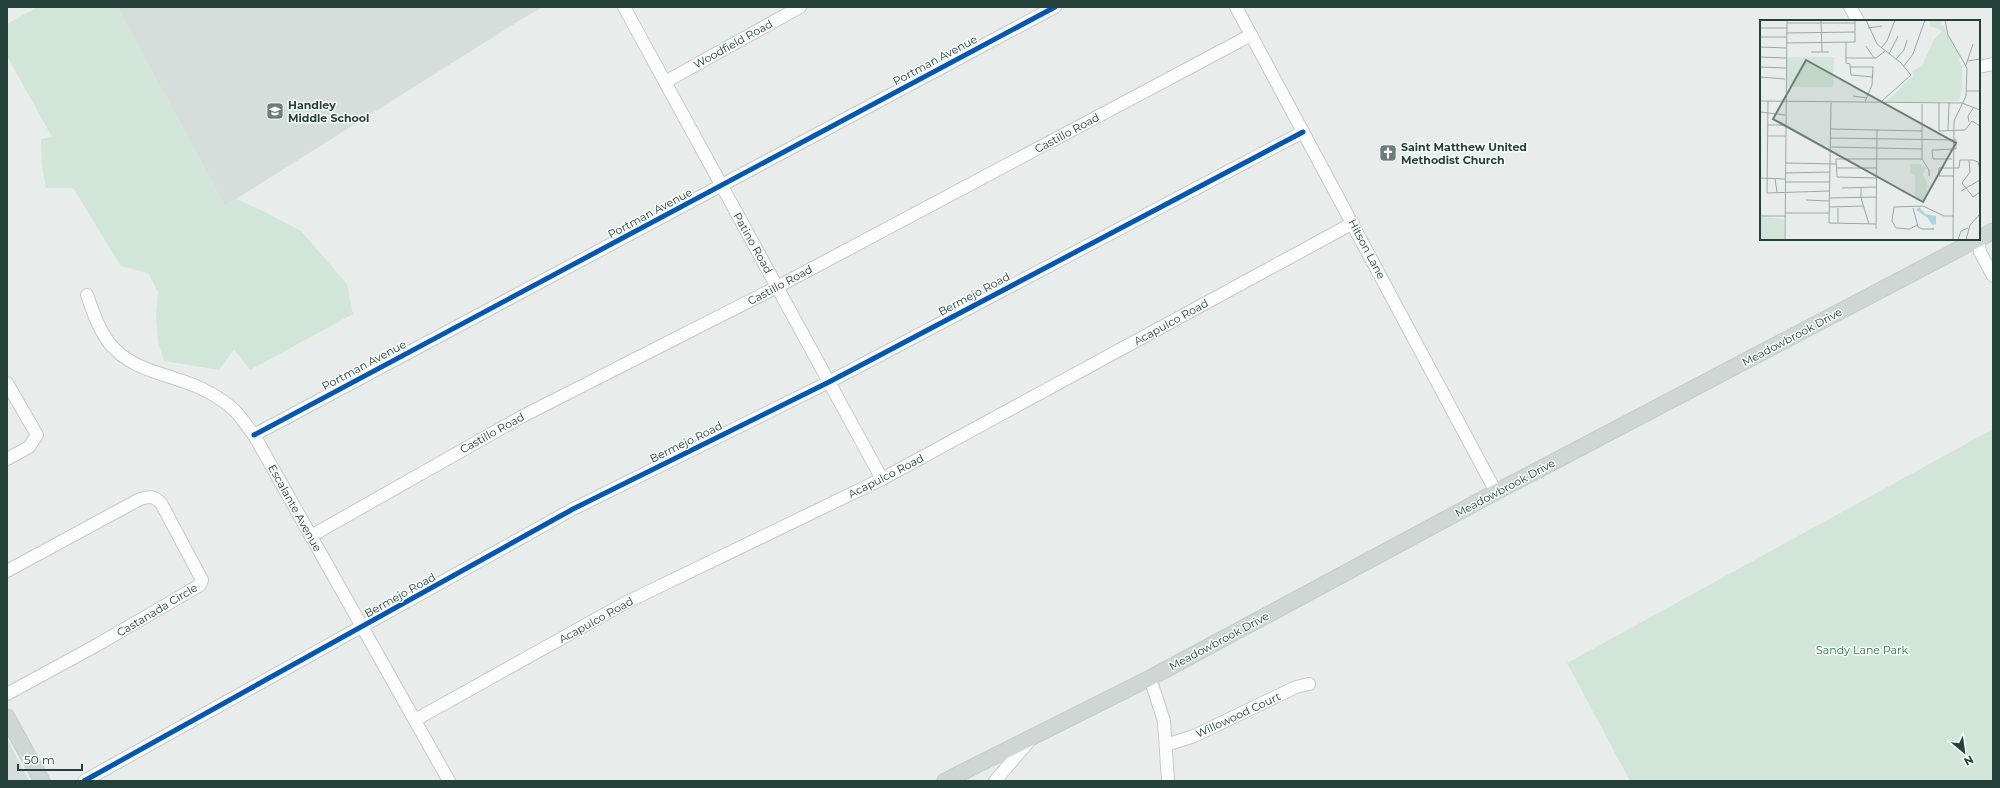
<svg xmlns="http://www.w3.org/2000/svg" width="2000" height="788" viewBox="0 0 2000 788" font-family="Montserrat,sans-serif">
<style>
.built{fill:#d6dedb}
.green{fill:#d1e6d8}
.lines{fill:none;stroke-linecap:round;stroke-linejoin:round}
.minor-casing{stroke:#c5cac8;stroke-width:14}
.major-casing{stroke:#c3ccc9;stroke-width:17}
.minor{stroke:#fcfcfc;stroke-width:12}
.major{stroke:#cfd7d5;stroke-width:15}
.cycleway-casing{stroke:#f7fbf9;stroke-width:8}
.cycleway{stroke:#0057b8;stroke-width:5}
.labels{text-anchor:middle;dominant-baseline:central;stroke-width:3;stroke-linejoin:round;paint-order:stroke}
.street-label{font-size:11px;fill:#24423a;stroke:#f7fbf9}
.poi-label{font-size:11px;font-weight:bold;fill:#24423a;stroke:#f7fbf9;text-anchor:start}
.park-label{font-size:11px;fill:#2d7a4b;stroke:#f7fbf9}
.inset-road{fill:none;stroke:#9aa9a4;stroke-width:1}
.view{fill:#697e78;fill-opacity:0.15;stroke:#697e78;stroke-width:2}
.inset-edge{fill:none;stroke:#24423a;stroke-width:2}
</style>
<rect width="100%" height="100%" fill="#e8edeb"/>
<!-- built -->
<g class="built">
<polygon points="117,7 543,7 517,22 225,206"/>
<polygon points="7,739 29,781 7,781"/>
</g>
<!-- green -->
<g class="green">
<polygon points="38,7 117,7 225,206 236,199 263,211 301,231 347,284 353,314 250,370 234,349 219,370 164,361 158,342 156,317 158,292 148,273 121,266 73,188 46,188 42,166 41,139 52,137 7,56 7,24"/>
<polygon points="1993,429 1993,781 1630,781 1567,663"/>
</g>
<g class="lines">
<!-- minor casing -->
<g class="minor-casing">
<g id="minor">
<polyline points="624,7 882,479"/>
<polyline points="1236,7 1496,492"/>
<polyline points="1850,7 1858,21"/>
<polyline points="1979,67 1993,64"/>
<polyline points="665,82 800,7"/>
<polyline points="1978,239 1980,252 1993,276"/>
<path d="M87,295C93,312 99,330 110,344C130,368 158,372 185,382C201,387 221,398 233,409C241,416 247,427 254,435L449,781"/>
<polyline points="7,383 37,435 29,447 7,459"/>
<polyline points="254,435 1055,7"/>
<polyline points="311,536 521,417 777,287 1251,35"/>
<path d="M7,571L140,499C150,496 154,496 161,503L202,580L200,585L97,645L7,694"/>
<polyline points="1150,678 1164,721 1168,781"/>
<polyline points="415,720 625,603 882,479 1353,223"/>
<polyline points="1166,745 1194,736 1296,687 1309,684"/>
<polyline points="84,781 573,509 829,382 1303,132"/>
<polyline points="995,781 1030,740"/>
</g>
</g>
<!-- major casing -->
<g class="major-casing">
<g id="major">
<polyline points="1979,239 1993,231"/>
<polyline points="7,717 42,781"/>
<polyline points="945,781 1150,678 1496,492 1978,239"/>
</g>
</g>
<!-- minor -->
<use href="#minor" class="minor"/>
<!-- major -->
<use href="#major" class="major"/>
<!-- cycleway casing -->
<g class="cycleway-casing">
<g id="cycleway">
<polyline points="254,435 1055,7"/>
<polyline points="84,781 573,509 829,382 1303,132"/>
</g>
</g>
<!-- cycleway -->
<use href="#cycleway" class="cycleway"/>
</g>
<!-- icons -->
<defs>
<g id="school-square" transform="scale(0.9)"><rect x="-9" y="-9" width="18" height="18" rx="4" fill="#697e78" stroke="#f7fbf9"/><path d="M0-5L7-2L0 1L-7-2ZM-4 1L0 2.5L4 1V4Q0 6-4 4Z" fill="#fff"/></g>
<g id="church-square" transform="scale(0.9)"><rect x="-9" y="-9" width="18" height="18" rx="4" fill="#697e78" stroke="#f7fbf9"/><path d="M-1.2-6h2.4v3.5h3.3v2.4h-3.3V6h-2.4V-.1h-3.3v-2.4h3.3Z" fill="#fff"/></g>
</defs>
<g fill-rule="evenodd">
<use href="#school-square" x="275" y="111"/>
<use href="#church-square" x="1388" y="153"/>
</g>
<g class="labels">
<!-- street labels -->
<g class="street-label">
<text transform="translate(733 44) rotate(-29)">Woodfield Road</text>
<text transform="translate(935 60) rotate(-28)">Portman Avenue</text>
<text transform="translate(1067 133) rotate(-28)">Castillo Road</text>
<text transform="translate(650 213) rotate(-28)">Portman Avenue</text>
<text transform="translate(753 243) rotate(61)">Patino Road</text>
<text transform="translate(1367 249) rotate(62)">Hitson Lane</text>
<text transform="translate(780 285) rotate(-28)">Castillo Road</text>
<text transform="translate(974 294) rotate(-28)">Bermejo Road</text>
<text transform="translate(1171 322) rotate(-29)">Acapulco Road</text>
<text transform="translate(1792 337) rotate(-28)">Meadowbrook Drive</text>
<text transform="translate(364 365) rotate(-28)">Portman Avenue</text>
<text transform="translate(492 433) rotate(-29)">Castillo Road</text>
<text transform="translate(686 442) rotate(-26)">Bermejo Road</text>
<text transform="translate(886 476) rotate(-27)">Acapulco Road</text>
<text transform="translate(1505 488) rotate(-28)">Meadowbrook Drive</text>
<text transform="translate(295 508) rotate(61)">Escalante Avenue</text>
<text transform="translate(400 595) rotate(-29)">Bermejo Road</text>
<text transform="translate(157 610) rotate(-31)">Castanada Circle</text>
<text transform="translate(596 620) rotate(-29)">Acapulco Road</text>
<text transform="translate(1219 641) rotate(-28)">Meadowbrook Drive</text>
<text transform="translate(1238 715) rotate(-25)">Willowood Court</text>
</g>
<!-- poi labels -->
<g class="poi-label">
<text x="288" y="105">Handley<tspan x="288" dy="13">Middle School</tspan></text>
<text x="1401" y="147">Saint Matthew United<tspan x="1401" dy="13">Methodist Church</tspan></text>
</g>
<!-- park labels -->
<g class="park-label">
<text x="1862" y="650">Sandy Lane Park</text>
</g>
</g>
<!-- overview -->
<g transform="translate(1760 20)">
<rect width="220" height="220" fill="#e8edeb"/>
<path d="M170,0H183L180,5L184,6L201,38L199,39L202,48V70L199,81L122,83L130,78L153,56L152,51L162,46L173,21L182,11L170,6ZM27,37H74L73,67H26ZM150,144H160L166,148L163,154L168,166L165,180H155V157L150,152ZM0,197L24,199V220H0Z" fill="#d1e6d8"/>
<path d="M159,187L165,194L176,196V204L172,205L168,198L156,190Z" fill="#a9d4db"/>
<path class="inset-road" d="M61,0L62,32M106,0L117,24L141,43L151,55L122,81M185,0L188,15L207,48L206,76L194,101L193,220M27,3H95M0,8H27M108,8L122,6M26,13L95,12M0,17H26M86,22V43L90,44L91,55L113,57M26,23L95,22V0M106,26L114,38M0,27L26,28M121,28L127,21L135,0M51,32H69M129,34L138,16M0,37L26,38M86,38H116L125,31M136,39L144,30L147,20M207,41L220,39M206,45L213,24M144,46L153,34L165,0M0,47L26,48M90,47H113L112,65L105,82M0,57L25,59M207,71H220M93,76L107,78M0,81L202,83M8,81L7,173L69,171M71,83L69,203L116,204M179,83V111L205,110L212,101L220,106M202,83L220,90M162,84V139L169,150V156M0,92L25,95M209,102L208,96L214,87M8,105H25M71,109L162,111M188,111L189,83M8,116H25M71,118L196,120V129L172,130L173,139H192M71,127L162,129M209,140L210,152L202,163L213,177L220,172M25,143L76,144M76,148H117M25,153L70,152M193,156H179V148H199L200,140H213L218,142L220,149M0,158L25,159M117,158L77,157L76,139H162M15,159L17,172M25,162H70M101,167V178L109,204M82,168L117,167M201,171L220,160M69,178L116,177M46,180L69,181M69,187L104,186M153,188L158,207L162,209H174H172M25,193H69M0,196H25M78,203V188M157,205L150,209L136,208L132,201L134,187L163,186L184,196H193M116,209L117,109M25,220L27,0M198,220L201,211L208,208M206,220L210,205L220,194"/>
<path class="view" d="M46,40L196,123L163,182L13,99Z"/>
<rect width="220" height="220" class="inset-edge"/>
</g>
<!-- border -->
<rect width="2000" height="788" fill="none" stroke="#24423a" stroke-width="16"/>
<!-- north arrow -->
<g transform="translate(1964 752) rotate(151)" stroke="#f7fbf9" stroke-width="3" paint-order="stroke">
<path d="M0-3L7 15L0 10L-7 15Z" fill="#24423a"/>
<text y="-6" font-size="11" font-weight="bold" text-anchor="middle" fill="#24423a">N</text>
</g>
<!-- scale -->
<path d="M18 764v6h64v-6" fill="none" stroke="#24423a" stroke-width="2"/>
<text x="24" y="764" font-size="12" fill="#24423a" stroke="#f7fbf9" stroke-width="3" paint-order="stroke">50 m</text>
</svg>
